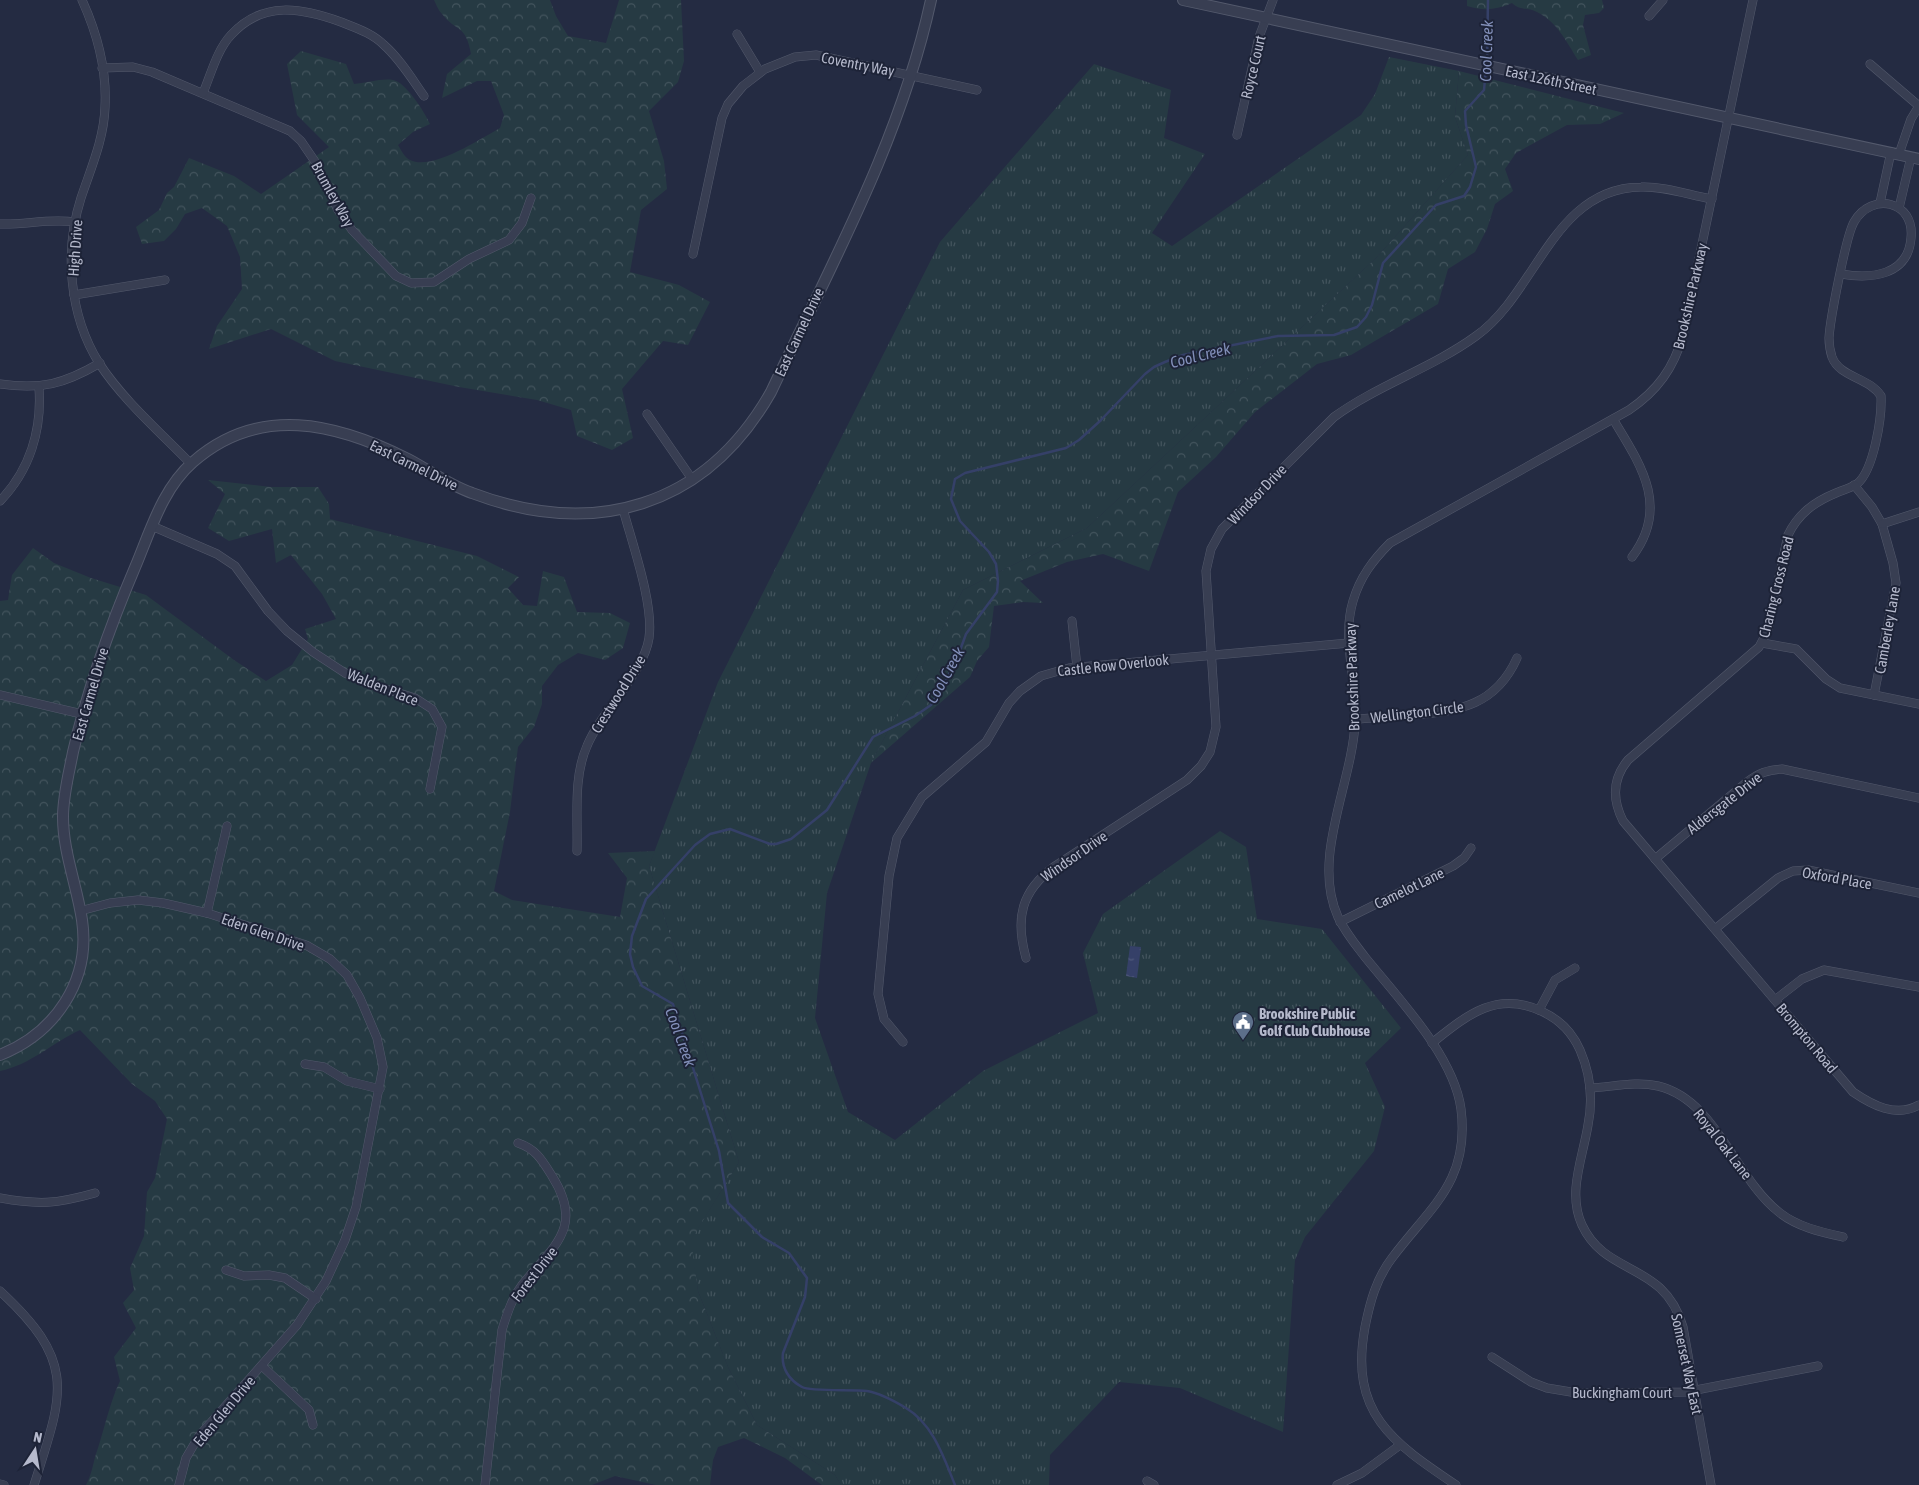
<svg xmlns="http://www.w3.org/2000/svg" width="1919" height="1485" font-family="'Asap Condensed',sans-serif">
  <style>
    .grass { fill: url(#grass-tufts) }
    .forest { fill: url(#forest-crowns) }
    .water { fill: url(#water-ripples) }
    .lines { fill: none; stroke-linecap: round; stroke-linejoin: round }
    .stream { stroke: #354068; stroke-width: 2.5 }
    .minor-casing { stroke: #53596c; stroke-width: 9 }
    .tertiary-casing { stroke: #53596c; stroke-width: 12 }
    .minor { stroke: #383e52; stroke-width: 8 }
    .tertiary { stroke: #383e52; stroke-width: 10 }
    .labels { text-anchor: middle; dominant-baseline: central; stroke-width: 4; stroke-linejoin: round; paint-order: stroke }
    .street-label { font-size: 15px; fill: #b5b9cc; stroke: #1d2337 }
    .poi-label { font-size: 15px; font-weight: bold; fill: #b5b9cc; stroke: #1d2337; text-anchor: start }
    .water-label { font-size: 16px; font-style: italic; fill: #828fb9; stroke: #1d2337 }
  </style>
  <defs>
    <pattern id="grass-tufts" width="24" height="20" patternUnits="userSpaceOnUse" patternTransform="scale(1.25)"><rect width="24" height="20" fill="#263a43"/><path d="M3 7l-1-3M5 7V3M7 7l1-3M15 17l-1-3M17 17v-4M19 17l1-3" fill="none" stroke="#43545d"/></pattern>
    <pattern id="forest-crowns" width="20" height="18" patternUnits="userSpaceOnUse" patternTransform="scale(1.25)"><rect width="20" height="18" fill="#263a43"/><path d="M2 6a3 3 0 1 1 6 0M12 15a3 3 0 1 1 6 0" fill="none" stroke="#43545d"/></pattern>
    <pattern id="water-ripples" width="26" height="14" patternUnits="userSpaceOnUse" patternTransform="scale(1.25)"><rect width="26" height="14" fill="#354068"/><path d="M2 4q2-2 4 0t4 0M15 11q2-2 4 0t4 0" fill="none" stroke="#505a7c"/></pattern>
  </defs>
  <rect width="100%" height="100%" fill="#242b42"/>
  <path class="grass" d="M1389 57 1459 71 1455 117 1468 155 1376 258 1087 528 963 590 871 763 827 893 815 1018 848 1112 895 1140 983 1071 1098 1013 1083 953 1103 914 1220 831 1246 847 1257 919 1322 929 1401 1028 1365 1063 1385 1107 1374 1151 1305 1237 1295 1260 1283 1432 1180 1388 1119 1382 1050 1455 1049 1485H841L835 1475 757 1425 728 1367 698 1291 690 1241 739 1162 649 866 718 682 940 242 1094 64 1171 90 1164 138 1205 154 1152 233 1172 246 1361 115 1375 94Z"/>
  <g class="forest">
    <path d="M434 0H550L556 16 568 36 606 43 619 0H681L684 61 678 82 649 111 664 161 667 189 641 210 630 272 679 285 710 302 688 345 663 341 622 389 633 438 612 450 577 436 571 410 537 400 459 387 335 361 271 329 209 349 217 326 242 289 240 257 227 226 202 208 185 214 176 229 164 241 142 244 136 227 159 210 167 193 174 187 189 158 234 176 261 194 329 147 297 115 287 64 301 51 346 64 354 84C366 83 382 78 393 80 406 82 425 113 430 124L413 132 398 145C401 150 405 158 410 160 432 171 480 139 500 128L504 115 491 81H477L442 98 447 74 471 54C466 24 456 32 442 14 438 10 436 4 434 0Z"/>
    <path d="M1467 0H1602L1604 8 1599 13 1585 15 1583 25 1591 55 1578 60C1566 41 1557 22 1537 12 1528 7 1520 11 1512 3 1497 10 1482 11 1467 6Z"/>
    <path d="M1459 71 1624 113 1600 124 1567 125 1516 153 1505 169 1513 191 1495 204 1487 229 1475 252 1448 269 1438 304 1351 355 1317 364 1255 412 1216 457 1178 492 1149 571 1103 554 1067 562 1020 581 1043 603 1023 602 994 606 989 647 977 661 970 677 871 763 963 590 1087 528 1376 258 1468 155 1455 117Z"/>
    <path d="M208 480 271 487H318L329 504 330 519 477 556 519 577 508 588 523 605 537 606 543 571 564 577 577 612 610 613 630 623 623 648 605 660 578 653 558 665 542 686V704L534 727 518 747 510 812 494 891 512 900 620 917 627 878 608 853 655 851 649 866 739 1162 691 1240 698 1291 728 1367 757 1425 835 1475 841 1485H822L785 1458 744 1438 718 1447 713 1460 710 1485H656L615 1476 592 1485H86C93 1472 93 1461 98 1448 105 1426 110 1402 120 1381L114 1357 136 1328 123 1303 134 1290 130 1268 144 1236 147 1192 155 1178 167 1119 155 1101 132 1084 80 1030C52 1043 30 1065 0 1071V601L8 600 12 575 33 548 54 563 91 578 146 595 234 660 266 681 292 665 308 639 305 629 336 619 322 594 291 555 276 563 272 529 229 541 208 528 225 494Z"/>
  </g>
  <path class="water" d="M1130 946 1141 947 1137 978 1126 976Z"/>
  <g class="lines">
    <g class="stream">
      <path d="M1487 63 1488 0"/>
      <path d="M955 1485C944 1458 933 1424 906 1408 896 1402 879 1393 867 1391 854 1389 811 1392 802 1387 789 1380 781 1368 783 1353L805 1297 807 1278 789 1253 762 1237 728 1203 719 1151 673 1004 642 986 633 967 630 954 632 936 646 899 695 845 710 834 730 829 770 844H776L791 839 827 810 873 737 915 716 931 705 955 664 966 634 997 592 998 581 996 564 989 552 960 521 951 499 955 479 965 473 1066 448 1079 440 1100 421 1145 374 1154 367 1165 362 1183 355 1278 336 1334 335 1357 327 1366 317 1372 305 1383 263 1436 205 1464 196 1470 187 1476 167 1466 125 1465 111 1484 90 1486 68"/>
    </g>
    <g class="minor-casing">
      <g id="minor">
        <path d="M82 0C97 33 107 70 105 107 104 139 91 168 81 198 64 251 69 315 99 363 122 399 161 433 191 464"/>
        <path d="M1649 16 1663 0"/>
        <path d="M737 34 760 72"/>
        <path d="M1870 64 1919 106"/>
        <path d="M102 68 133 67 152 72 290 131 301 141 316 163 338 210 352 230 396 276 411 283 434 282 469 259 509 240 522 223 531 198"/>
        <path d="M203 93C211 74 217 50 231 35 263 0 302 8 341 22 356 28 372 33 384 45 400 59 412 79 424 96"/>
        <path d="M1237 135 1259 37 1273 0"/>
        <path d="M1899 154 1911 119 1919 106"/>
        <path d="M1880 203 1891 152"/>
        <path d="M1899 208 1911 157"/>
        <path d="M0 224C26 225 49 218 75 222"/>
        <path d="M693 254 722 118 728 104 743 86 765 69 795 57 816 55 977 90"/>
        <path d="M1841 274C1871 279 1908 276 1911 238 1915 201 1872 191 1854 222 1846 236 1830 320 1829 338 1829 344 1830 351 1832 357 1840 378 1869 377 1881 396 1882 417 1874 470 1857 484 1851 488 1842 490 1836 493 1814 502 1798 514 1788 535L1768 630 1759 647 1628 760C1612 779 1612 799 1623 821L1853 1092C1872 1105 1896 1118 1919 1105"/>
        <path d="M74 295 165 280"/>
        <path d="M0 384C41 390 64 384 100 363"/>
        <path d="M647 414 692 479"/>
        <path d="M1613 419C1641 465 1670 507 1632 557"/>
        <path d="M1854 485 1872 507 1882 524 1893 563 1896 583 1874 695"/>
        <path d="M0 501C30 470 42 430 39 388"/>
        <path d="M1882 524 1919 512"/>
        <path d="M152 526 217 554 235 566 268 611 287 631 313 652 345 673 376 686 415 698 432 709 442 727 430 789"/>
        <path d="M1072 621 1077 667"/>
        <path d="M1762 643 1796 649 1826 679 1840 688 1919 704"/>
        <path d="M0 695 82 714"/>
        <path d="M1356 719C1375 718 1394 716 1413 715 1460 711 1496 705 1517 658"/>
        <path d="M577 851C578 817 573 777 587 746 601 711 644 673 649 638 654 604 632 543 623 509"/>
        <path d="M1655 859 1747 782C1759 773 1767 770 1782 769L1919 798"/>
        <path d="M80 911 110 903 138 900 163 903 207 913 306 945 330 959 347 975 360 998 377 1038 383 1067 356 1207 345 1240 326 1281 297 1325 199 1436 186 1458 179 1485"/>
        <path d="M207 913 227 826"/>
        <path d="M1340 922 1453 866 1464 858 1471 848"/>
        <path d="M1715 929 1778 878 1793 871 1808 870 1919 893"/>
        <path d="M1026 958C1015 918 1021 891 1055 866L1187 780 1201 766 1210 752 1216 727 1206 571 1211 549 1222 529 1334 417C1378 385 1432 368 1476 336 1537 293 1553 188 1641 187 1664 186 1689 195 1712 199"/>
        <path d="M1775 1000 1802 979 1824 970 1919 987"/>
        <path d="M1539 1010 1555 980 1575 968"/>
        <path d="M903 1042 884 1019 878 994 889 876 897 838 922 797 986 742 1009 703 1020 691 1041 676 1069 668 1349 643"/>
        <path d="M1432 1043C1466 1016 1496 990 1541 1011 1559 1019 1572 1032 1580 1050 1590 1073 1593 1100 1588 1125 1583 1157 1567 1193 1582 1225 1606 1277 1664 1261 1683 1327L1711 1485"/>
        <path d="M305 1064 324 1067 347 1081 380 1089"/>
        <path d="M1590 1088C1612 1087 1636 1081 1658 1086 1717 1100 1735 1179 1780 1213 1798 1227 1821 1232 1843 1237"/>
        <path d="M0 1198C39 1205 56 1204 95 1193"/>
        <path d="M226 1270 244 1276 269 1275 285 1278 316 1299"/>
        <path d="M0 1291C78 1363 63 1393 34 1485"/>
        <path d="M1492 1357 1531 1382 1547 1388 1577 1393 1686 1392 1818 1366"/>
        <path d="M262 1366 309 1410 313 1425"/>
        <path d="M1147 1481 1154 1485"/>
        <path d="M0 1484 4 1485"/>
        <path d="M485 1485 502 1330C507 1314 512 1298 522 1285 553 1246 585 1228 552 1176 542 1160 536 1149 518 1143"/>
        <path d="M1337 1485 1362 1473 1400 1445"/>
        <path d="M1456 1485C1392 1442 1349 1413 1365 1327 1370 1302 1376 1279 1392 1258 1430 1207 1470 1182 1461 1109 1454 1056 1398 998 1365 957 1355 944 1345 932 1338 917 1311 858 1352 784 1355 723 1358 682 1341 641 1353 601 1360 577 1373 560 1390 543L1629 410C1657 391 1674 368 1683 335L1753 0"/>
      </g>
    </g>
    <g class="tertiary-casing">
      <g id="tertiary">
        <path d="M1183 0 1919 159"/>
        <path d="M0 1055C55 1033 91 981 82 920 77 886 63 852 63 817 63 795 69 773 73 752 88 687 110 626 136 565 151 529 163 488 193 462 259 404 336 423 408 459 429 470 449 485 472 493 594 539 705 508 771 392 831 265 901 139 931 0"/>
      </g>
    </g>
    <use href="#minor" class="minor"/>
    <use href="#tertiary" class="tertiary"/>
  </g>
  <defs>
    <g id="civic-pin" transform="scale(1.125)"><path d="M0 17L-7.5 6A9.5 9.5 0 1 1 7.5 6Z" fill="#5c6f8a" stroke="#1d2337"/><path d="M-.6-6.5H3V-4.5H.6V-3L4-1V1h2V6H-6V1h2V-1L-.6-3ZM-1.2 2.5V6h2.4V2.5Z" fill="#fff"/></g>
  </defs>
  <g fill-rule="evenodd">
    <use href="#civic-pin" x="1243" y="1022"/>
  </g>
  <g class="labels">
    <g class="street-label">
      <text transform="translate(858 64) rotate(11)">Coventry Way</text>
      <text transform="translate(1253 67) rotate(-77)">Royce Court</text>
      <text transform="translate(1551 80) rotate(12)">East 126th Street</text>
      <text transform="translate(333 194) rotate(61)">Brumley Way</text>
      <text transform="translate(75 248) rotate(-86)">High Drive</text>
      <text transform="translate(1690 296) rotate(-77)">Brookshire Parkway</text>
      <text transform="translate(799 332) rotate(-65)">East Carmel Drive</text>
      <text transform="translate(414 465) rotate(26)">East Carmel Drive</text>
      <text transform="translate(1257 494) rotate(-46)">Windsor Drive</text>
      <text transform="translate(1776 587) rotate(-76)">Charing Cross Road</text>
      <text transform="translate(1887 630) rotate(-80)">Camberley Lane</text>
      <text transform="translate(1113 665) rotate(-6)">Castle Row Overlook</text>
      <text transform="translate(1352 677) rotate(-92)">Brookshire Parkway</text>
      <text transform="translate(383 687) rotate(22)">Walden Place</text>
      <text transform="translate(90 694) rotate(-74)">East Carmel Drive</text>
      <text transform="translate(618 694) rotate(-58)">Crestwood Drive</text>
      <text transform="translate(1417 712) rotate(-7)">Wellington Circle</text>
      <text transform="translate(1724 803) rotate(-38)">Aldersgate Drive</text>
      <text transform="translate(1074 856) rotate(-35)">Windsor Drive</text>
      <text transform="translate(1837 878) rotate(10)">Oxford Place</text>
      <text transform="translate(1409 888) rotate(-26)">Camelot Lane</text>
      <text transform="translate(263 932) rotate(19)">Eden Glen Drive</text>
      <text transform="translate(1807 1038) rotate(50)">Brompton Road</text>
      <text transform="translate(1723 1144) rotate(52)">Royal Oak Lane</text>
      <text transform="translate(534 1274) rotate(-52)">Forest Drive</text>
      <text transform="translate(1687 1364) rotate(78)">Somerset Way East</text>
      <text x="1622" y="1392">Buckingham Court</text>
      <text transform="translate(224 1411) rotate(-50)">Eden Glen Drive</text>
    </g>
    <g class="poi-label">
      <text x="1259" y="1013">Brookshire Public<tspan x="1259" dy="17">Golf Club Clubhouse</tspan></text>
    </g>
    <g class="water-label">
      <text transform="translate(1486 51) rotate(-88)">Cool Creek</text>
      <text transform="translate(1200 355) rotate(-14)">Cool Creek</text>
      <text transform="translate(945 675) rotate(-61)">Cool Creek</text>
      <text transform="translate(681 1037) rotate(70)">Cool Creek</text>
    </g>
  </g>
  <g transform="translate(35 1450) rotate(12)" stroke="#1d2337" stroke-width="4" paint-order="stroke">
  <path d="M0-4L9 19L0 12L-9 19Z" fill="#b5b9cc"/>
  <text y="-8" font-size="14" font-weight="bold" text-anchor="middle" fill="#b5b9cc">N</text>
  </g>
</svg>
